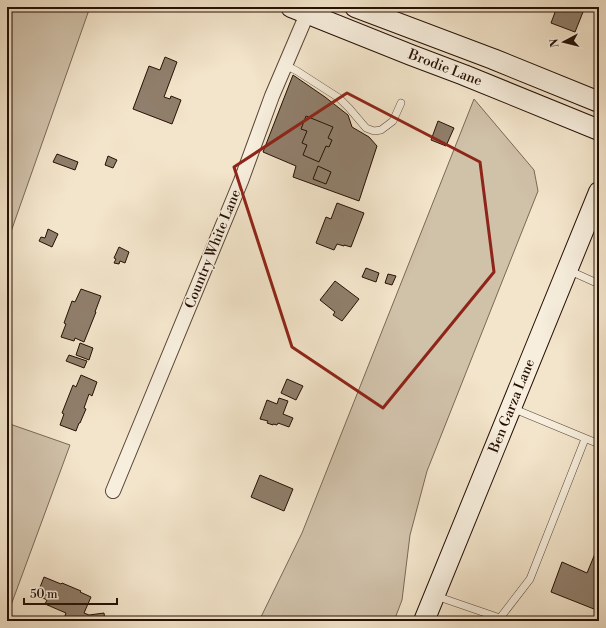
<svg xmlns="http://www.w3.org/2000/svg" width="606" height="628" font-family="'Libre Bodoni',serif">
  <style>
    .green { fill: #d0c1a9; stroke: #7a6857 }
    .building { fill: #907f6c; stroke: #251005 }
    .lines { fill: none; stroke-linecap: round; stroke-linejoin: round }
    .lane-casing { stroke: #584536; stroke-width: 8 }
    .street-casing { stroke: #584536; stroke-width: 16 }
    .secondary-casing { stroke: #251005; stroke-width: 22 }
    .lane { stroke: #f7eedd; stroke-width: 7 }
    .street { stroke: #f7eedd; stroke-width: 14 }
    .secondary { stroke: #f7eedd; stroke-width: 20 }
    .marked { fill: none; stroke: #8f2418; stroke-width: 3; stroke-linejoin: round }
    .labels { text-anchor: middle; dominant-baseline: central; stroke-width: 3; stroke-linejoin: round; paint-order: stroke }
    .street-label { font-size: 14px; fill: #251005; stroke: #f7eedd }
  </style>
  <rect width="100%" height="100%" fill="#f3e5cb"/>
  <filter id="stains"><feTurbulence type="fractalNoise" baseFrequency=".005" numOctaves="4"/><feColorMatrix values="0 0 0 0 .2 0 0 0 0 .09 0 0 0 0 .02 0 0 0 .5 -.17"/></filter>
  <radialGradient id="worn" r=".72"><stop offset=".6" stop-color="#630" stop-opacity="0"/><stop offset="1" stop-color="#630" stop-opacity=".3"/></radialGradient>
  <g class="green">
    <path d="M7 7H90L7 243Z"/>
    <path d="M474 99 534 170 538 191 427 471 410 535 402 600 394 621H259L302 533Z"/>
    <path d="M7 423 70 445 7 616Z"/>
  </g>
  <g class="building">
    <path d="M557 7H585L575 32 551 23Z"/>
    <path d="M165 57 177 62 164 97 170 99 171 96 181 100 172 124 133 109 149 66 160 70Z"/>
    <path d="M293 75 325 97 348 115 352 127 369 137 377 146 359 201 293 177 296 166 263 152Z"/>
    <path d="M306 116 333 127 328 138 332 140 329 147 326 146 319 162 303 155 307 145 302 143 307 131 301 129Z"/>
    <path d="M438 121 454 128 446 146 431 140Z"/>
    <path d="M57 154 78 162 75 170 53 162Z"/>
    <path d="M108 156 117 160 113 168 105 165Z"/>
    <path d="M318 166 331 172 326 184 313 179Z"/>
    <path d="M337 203 364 213 351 247 344 245V246L337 244 334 250 316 243 326 217 331 219Z"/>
    <path d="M48 229 58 234 52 247 39 241 41 237 45 238Z"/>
    <path d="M119 247 129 252 125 263 120 261 119 264 114 263 116 259 114 258Z"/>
    <path d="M366 268 379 273 376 282 362 277Z"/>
    <path d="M388 274 396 276 392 285 385 283Z"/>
    <path d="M335 281 359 299 342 321 333 315 335 312 320 300Z"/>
    <path d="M81 289 101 296 95 312H96L84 342 75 338 74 341 61 337 66 324 64 323 72 301 75 302Z"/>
    <path d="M80 343 93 348 89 360 76 355Z"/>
    <path d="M69 355 87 361 84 368 66 361Z"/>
    <path d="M81 375 97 382 92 396 89 394 84 408 86 409 80 423H79L76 431 60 425 64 414 62 413 73 385 76 387Z"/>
    <path d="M287 379 303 386 296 400 281 393Z"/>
    <path d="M279 398 288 401 283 414 293 418 289 427 278 423 277 425 273 424V425L267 423 268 421 260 419 267 400 277 404Z"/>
    <path d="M260 475 293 489 284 511 251 497Z"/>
    <path d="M599 544V611L551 592 562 562 587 573Z"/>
    <path d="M44 577 61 584 62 583 81 591 80 592 91 597 84 613 89 615 104 613 105 621H84L80 620V621H63L66 613 45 604 47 600 37 595Z"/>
  </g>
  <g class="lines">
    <g class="lane-casing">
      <g id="lane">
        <path d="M285 65 297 71 339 98 349 108 366 128 374 131 381 130 393 121 401 103"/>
        <path d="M568 270 599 284"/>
        <path d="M512 408 599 444"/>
        <path d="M436 596 500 618 530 579 585 439"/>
        <path d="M500 618 508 621"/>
      </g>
    </g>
    <g class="street-casing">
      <path id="street" d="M113 491 241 181 272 96 310 7"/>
    </g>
    <g class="secondary-casing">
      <g id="secondary">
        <path d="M291 7 411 55 464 75 599 130"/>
        <path d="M355 7 493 59 599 102"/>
        <path d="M424 621 599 192"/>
      </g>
    </g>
    <use href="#lane" class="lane"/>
    <use href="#street" class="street"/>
    <use href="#secondary" class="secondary"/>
  </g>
  <path class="marked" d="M347 93 480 162 494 272 383 408 292 347 234 167Z"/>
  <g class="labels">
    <g class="street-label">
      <text transform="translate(445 68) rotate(21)">Brodie Lane</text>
      <text transform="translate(213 249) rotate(-68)">Country White Lane</text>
      <text transform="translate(512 406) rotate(-68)">Ben Garza Lane</text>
    </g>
  </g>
  <rect width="606" height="628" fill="none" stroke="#f3e5cb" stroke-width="24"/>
  <rect x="8" y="8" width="590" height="612" fill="none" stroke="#251005" stroke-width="2"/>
  <rect x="12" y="12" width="582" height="604" fill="none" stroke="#251005"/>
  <g transform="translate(564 42) rotate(263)" stroke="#f7eedd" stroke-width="3" paint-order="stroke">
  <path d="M0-3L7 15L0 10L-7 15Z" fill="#251005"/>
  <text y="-6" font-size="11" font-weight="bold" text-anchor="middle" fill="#251005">N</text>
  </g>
  <path d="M24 598v6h93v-6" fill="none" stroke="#251005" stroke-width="2"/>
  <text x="30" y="598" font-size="12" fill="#251005" stroke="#f7eedd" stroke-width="3" paint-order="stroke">50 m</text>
  <rect width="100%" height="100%" filter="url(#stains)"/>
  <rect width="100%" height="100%" fill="url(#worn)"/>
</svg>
